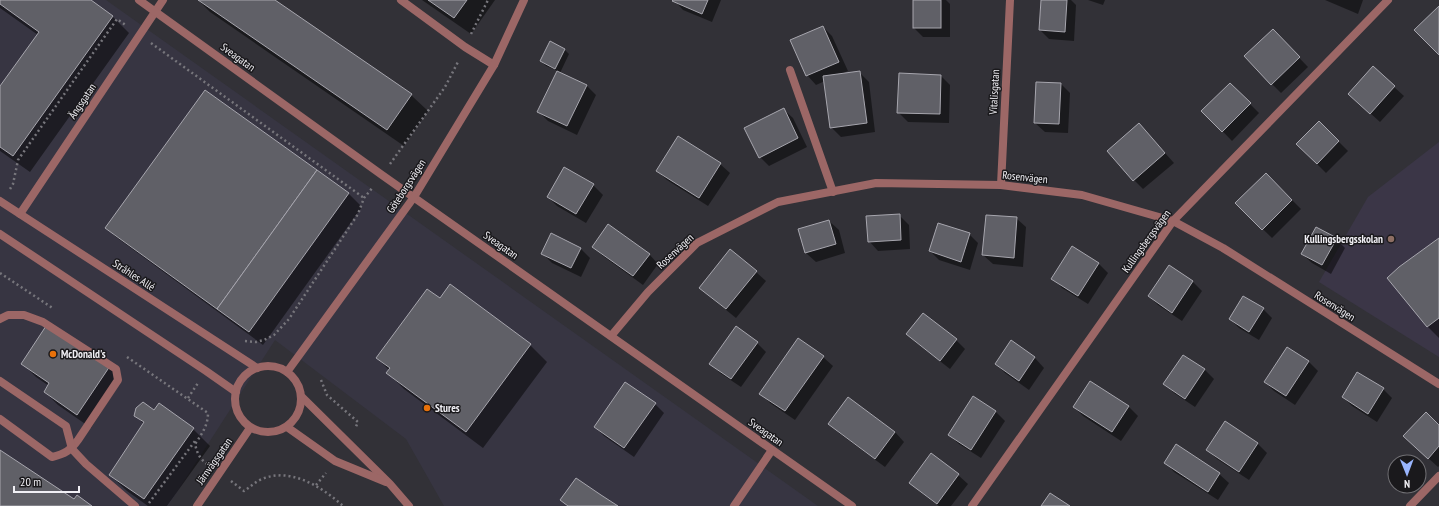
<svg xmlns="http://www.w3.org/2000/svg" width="1439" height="506" font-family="'PT Sans Narrow',sans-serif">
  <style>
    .built { fill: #373542 }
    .education { fill: #3b3647 }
    .shadow { fill: #0007 }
    .building { fill: #606067; stroke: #a7a6ae }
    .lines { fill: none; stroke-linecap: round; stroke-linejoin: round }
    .path { stroke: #77767c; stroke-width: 2.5; stroke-dasharray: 2 3; stroke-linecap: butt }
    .service { stroke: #9c6766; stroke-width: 8 }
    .minor { stroke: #9c6766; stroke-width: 8 }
    .tertiary { stroke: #9c6766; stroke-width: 8 }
    .education-dot { fill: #8d6e63; stroke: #1a191c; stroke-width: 1.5 }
    .food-dot { fill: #e8710a; stroke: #1a191c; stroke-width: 1.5 }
    .labels { text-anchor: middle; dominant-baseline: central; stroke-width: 3; stroke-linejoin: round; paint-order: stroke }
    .street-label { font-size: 11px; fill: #f1f0f5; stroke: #1a191c }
    .poi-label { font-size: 11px; font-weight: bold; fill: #f1f0f5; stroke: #1a191c; text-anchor: start }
  </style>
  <rect width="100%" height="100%" fill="#323137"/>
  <path class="built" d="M0 0H106L818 506H444L406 439 275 340 168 506H0Z"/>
  <path class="education" d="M1439 142V357L1319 282 1368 197Z"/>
  <g class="shadow">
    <path d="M0 0H89L113 17 129 33 30 172 0 151V88L38 35 0 8Z"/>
    <path d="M198 0H274L411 95 428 111 404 146 210 12Z"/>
    <path d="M422 0H495L471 34Z"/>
    <path d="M674 0H721L712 22 683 10Z"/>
    <path d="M914 0H946L950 4V37H923L914 28Z"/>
    <path d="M1042 0H1071L1076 5 1074 41 1049 39 1040 30Z"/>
    <path d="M1088 0H1105L1103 5Z"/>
    <path d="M1325 0H1363L1358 14Z"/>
    <path d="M823 27 832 36 848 71 839 75 859 72 869 82 875 132 841 137 831 127 825 81 816 85 807 75Z"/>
    <path d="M1282 40 1308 67 1281 93 1272 84Z"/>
    <path d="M564 49 569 54 560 73 586 85 596 95 577 135 548 121 539 112 558 71 546 66 541 61Z"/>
    <path d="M1373 68 1404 96 1380 122 1359 103Z"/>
    <path d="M941 76 950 85 949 123 908 122 898 112Z"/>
    <path d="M1061 84 1070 93 1068 133 1045 132 1035 123Z"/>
    <path d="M1230 84 1259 113 1232 141 1203 111Z"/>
    <path d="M205 91 349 194 362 207 263 345 116 237 106 228Z"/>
    <path d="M783 109 793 118 807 147 769 166 760 157Z"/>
    <path d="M1319 122 1348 151 1326 173 1297 144Z"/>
    <path d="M1139 124 1174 163 1143 189 1134 180Z"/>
    <path d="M679 137 720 164 730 173 708 206 667 180 657 171Z"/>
    <path d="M564 168 593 185 603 195 586 223 557 206 548 197Z"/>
    <path d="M1266 174 1301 209 1272 238 1236 203Z"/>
    <path d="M899 215 909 225 910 249 878 251 869 241Z"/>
    <path d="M1016 218 1026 227 1023 267 993 264 983 255Z"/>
    <path d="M829 221 839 230 845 253 816 262 806 253Z"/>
    <path d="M969 234 978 243 970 270 939 260 930 251Z"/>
    <path d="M552 235 581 249 590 258 581 277 552 263 543 254Z"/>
    <path d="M1336 239 1345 248 1331 274 1312 263 1302 254Z"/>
    <path d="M1439 239V338L1428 327 1389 278Z"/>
    <path d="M593 247 649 254 658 264 643 285 603 256Z"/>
    <path d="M1072 247 1099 264 1108 273 1088 304 1062 288 1053 278Z"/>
    <path d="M730 251 756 272 766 281 736 318 710 297 700 288Z"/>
    <path d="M1169 266 1193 282 1202 291 1182 321 1158 305 1149 296Z"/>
    <path d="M450 286 530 345 547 362 483 448 404 389 388 373 389 370 377 358 440 299Z"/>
    <path d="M1263 309 1272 318 1259 340 1239 328 1230 319Z"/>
    <path d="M907 334 956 340 965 349 950 369 917 343Z"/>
    <path d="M799 340 823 357 833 366 795 420 770 403 761 393Z"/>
    <path d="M1011 342 1035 358 1044 368 1029 390 1005 373 996 364Z"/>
    <path d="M757 343 766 352 741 387 720 373 711 363Z"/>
    <path d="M1183 356 1205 370 1214 379 1195 407 1174 393 1165 383Z"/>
    <path d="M1308 361 1318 371 1295 405 1274 391 1265 382Z"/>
    <path d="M22 363 109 367 122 380 91 428 58 405 45 392 49 386 36 377Z"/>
    <path d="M1383 389 1392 398 1377 422 1352 406 1343 397Z"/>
    <path d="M848 398 895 432 904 442 885 467 839 433 830 424Z"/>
    <path d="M973 398 996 412 1005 421 981 458 959 444 949 435Z"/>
    <path d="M655 404 664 413 634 457 604 436 595 427Z"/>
    <path d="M1128 406 1138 416 1121 441 1083 416 1074 407Z"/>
    <path d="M155 412 193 429 210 446 167 506H148L127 491 110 475 144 424 135 415Z"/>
    <path d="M1225 422 1258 444 1267 453 1249 480 1217 459 1207 450Z"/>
    <path d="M1439 426V466L1438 467 1414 445Z"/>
    <path d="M1165 462 1219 474 1229 483 1218 500 1174 472Z"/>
    <path d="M958 475 968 484 951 506H939L920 492 910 483Z"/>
  </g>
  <g class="building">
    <path d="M0 0H91L113 16 13 156 0 147V86L39 32 0 4Z"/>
    <path d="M198 0H275L412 94 387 130Z"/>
    <path d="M428 0H467L454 18Z"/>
    <path d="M673 0H708L702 14 672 1Z"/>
    <rect x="913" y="0" width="28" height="28"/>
    <path d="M1041 0H1067L1065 32 1039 30Z"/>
    <path d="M1439 6V55L1414 30Z"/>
    <path d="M823 26 839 62 806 76 790 40Z"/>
    <path d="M1273 29 1300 57 1271 85 1244 56Z"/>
    <path d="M550 41 565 49 555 69 540 61Z"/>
    <path d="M1373 66 1395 86 1370 114 1348 94Z"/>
    <path d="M557 71 587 85 567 126 537 112Z"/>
    <path d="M860 71 867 123 830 128 823 76Z"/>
    <path d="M899 73 941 75 940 114 897 113Z"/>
    <path d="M1036 82 1061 83 1059 124 1034 123Z"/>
    <path d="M1230 83 1251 103 1222 132 1201 111Z"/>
    <path d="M205 90 317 170 217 309 105 228Z"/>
    <path d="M784 108 798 138 759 158 744 128Z"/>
    <path d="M1319 121 1339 141 1317 164 1296 144Z"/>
    <path d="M1139 123 1165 153 1133 181 1107 151Z"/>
    <path d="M678 136 721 163 699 198 656 171Z"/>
    <path d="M564 167 594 184 576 214 547 197Z"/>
    <path d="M317 170 349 193 249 332 217 309Z"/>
    <path d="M1266 173 1292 200 1262 230 1235 203Z"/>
    <path d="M900 214 901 240 868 242 866 216Z"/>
    <path d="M986 215 1017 217 1014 258 982 255Z"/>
    <path d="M829 220 836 244 805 253 798 229Z"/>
    <path d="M938 223 970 233 961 262 929 251Z"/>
    <path d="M608 224 650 254 633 276 592 247Z"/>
    <path d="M1316 227 1337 238 1322 265 1301 254Z"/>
    <path d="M551 233 581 248 571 268 541 254Z"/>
    <path d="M1439 238V318L1427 327 1387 278 1399 267Z"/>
    <path d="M1072 246 1099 263 1078 296 1051 279Z"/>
    <path d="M730 249 757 271 726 309 699 288Z"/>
    <path d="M1169 265 1193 281 1172 313 1148 296Z"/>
    <path d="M450 284 531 344 466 432 386 373 390 368 376 358 427 289 440 298Z"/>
    <path d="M1243 296 1264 308 1249 332 1229 319Z"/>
    <path d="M923 313 957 339 940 361 906 334Z"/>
    <path d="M46 326 110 366 77 415 44 392 49 383 21 364Z"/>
    <path d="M736 326 758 342 731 379 709 364Z"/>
    <path d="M798 338 824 356 785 411 759 394Z"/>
    <path d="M1011 340 1035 357 1019 381 995 364Z"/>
    <path d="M1287 347 1309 361 1286 396 1264 382Z"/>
    <path d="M1183 355 1205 369 1185 399 1163 384Z"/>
    <path d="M1357 372 1384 388 1368 414 1342 397Z"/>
    <path d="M1090 381 1129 406 1112 432 1073 407Z"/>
    <path d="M625 382 656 403 624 448 594 427Z"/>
    <path d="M973 396 996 411 971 450 948 435Z"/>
    <path d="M848 397 895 432 875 459 828 424Z"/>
    <path d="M143 402 154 410 159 403 194 428 144 499 109 475 144 422 134 416 136 408Z"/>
    <path d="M1426 412 1439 425V446L1428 459 1403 436Z"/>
    <path d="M1225 421 1258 443 1239 472 1206 450Z"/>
    <path d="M1176 444 1220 473 1208 492 1164 463Z"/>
    <path d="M0 450 74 499 77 495 92 506H0Z"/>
    <path d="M931 453 959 474 937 504 909 483Z"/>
    <path d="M576 478 601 495 618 506H568L560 500Z"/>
    <path d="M1050 493 1070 506H1041Z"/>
  </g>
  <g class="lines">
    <g class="path">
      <path d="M471 34 488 0"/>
      <path d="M151 43 364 198"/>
      <path d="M390 164 445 87 459 60"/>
      <path d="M10 189 13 184 18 160 117 19 127 26"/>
      <path d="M0 273 54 309"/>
      <path d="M245 341 256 342 264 340 274 335 289 319 358 214 364 198 373 187"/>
      <path d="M127 357 208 413C208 425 202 434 195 444 197 453 200 459 207 464"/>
      <path d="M321 380 327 395 358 422 355 429"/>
      <path d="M188 398 198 383"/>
      <path d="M231 481 244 491C250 487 255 482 262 479 291 467 322 487 343 506"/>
      <path d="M316 485 326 473"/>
      <path d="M149 503 195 441"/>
    </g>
    <g class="service">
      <path d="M0 319 8 315H24L43 322 116 369 118 380 78 440C71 450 65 454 52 457L0 419"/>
      <path d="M0 381 66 426 72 449 86 464 135 506"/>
      <path d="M734 506 772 450"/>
    </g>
    <g class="minor">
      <path d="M401 0 465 47 494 65"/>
      <path d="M790 70 833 192"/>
      <path d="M1001 185 1010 0"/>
      <path d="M414 197 494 65 524 0"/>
      <path d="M20 214 163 0"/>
      <path d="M611 336 648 292 697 243 778 202 876 183 1001 185 1082 195 1173 221 1223 248 1439 384"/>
      <path d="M197 506 250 428"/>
      <path d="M972 506 1173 221 1388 0"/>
      <path d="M1410 506 1439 476"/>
    </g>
    <g class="tertiary">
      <path d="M139 0 382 175 852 506"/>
      <path d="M0 201 257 368"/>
      <path d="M0 234 206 371 236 392"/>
      <circle cx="268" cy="399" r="33"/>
      <path d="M287 372 414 197"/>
      <path d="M302 397 390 484 409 506"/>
      <path d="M287 427 335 461 386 482"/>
    </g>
  </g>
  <circle class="education-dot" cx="1391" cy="239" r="4"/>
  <g class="food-dot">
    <circle cx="53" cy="354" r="4"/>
    <circle cx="427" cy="408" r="4"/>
  </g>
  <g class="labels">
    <g class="street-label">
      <text transform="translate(238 57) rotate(36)">Sveagatan</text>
      <text transform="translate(994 92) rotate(-87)">Vitalisgatan</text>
      <text transform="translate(82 101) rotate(-56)">Ängsgatan</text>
      <text transform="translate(1025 177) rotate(6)">Rosenvägen</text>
      <text transform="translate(406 186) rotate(-57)">Göteborgsvägen</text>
      <text transform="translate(1146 241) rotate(-54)">Kullingsbergsvägen</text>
      <text transform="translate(501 245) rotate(35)">Sveagatan</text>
      <text transform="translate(675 251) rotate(-43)">Rosenvägen</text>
      <text transform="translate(134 275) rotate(33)">Stråhles Allé</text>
      <text transform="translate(1335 306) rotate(32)">Rosenvägen</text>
      <text transform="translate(766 432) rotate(35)">Sveagatan</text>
      <text transform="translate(214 461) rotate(-55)">Järnvägsgatan</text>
    </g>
    <g class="poi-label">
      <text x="1383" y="239" text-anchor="end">Kullingsbergsskolan</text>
      <text x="61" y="354">McDonald's</text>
      <text x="435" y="408">Stures</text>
    </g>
  </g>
  <g transform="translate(1407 474) rotate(179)"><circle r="19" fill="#1a191c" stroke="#706f73"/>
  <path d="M0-3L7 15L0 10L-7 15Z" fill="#99b5fd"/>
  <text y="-6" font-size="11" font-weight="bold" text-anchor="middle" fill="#f1f0f5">N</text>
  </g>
  <path d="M14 486v6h65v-6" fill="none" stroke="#f1f0f5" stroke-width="2"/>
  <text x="20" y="486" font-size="12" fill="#f1f0f5" stroke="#1a191c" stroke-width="3" paint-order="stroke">20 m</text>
</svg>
